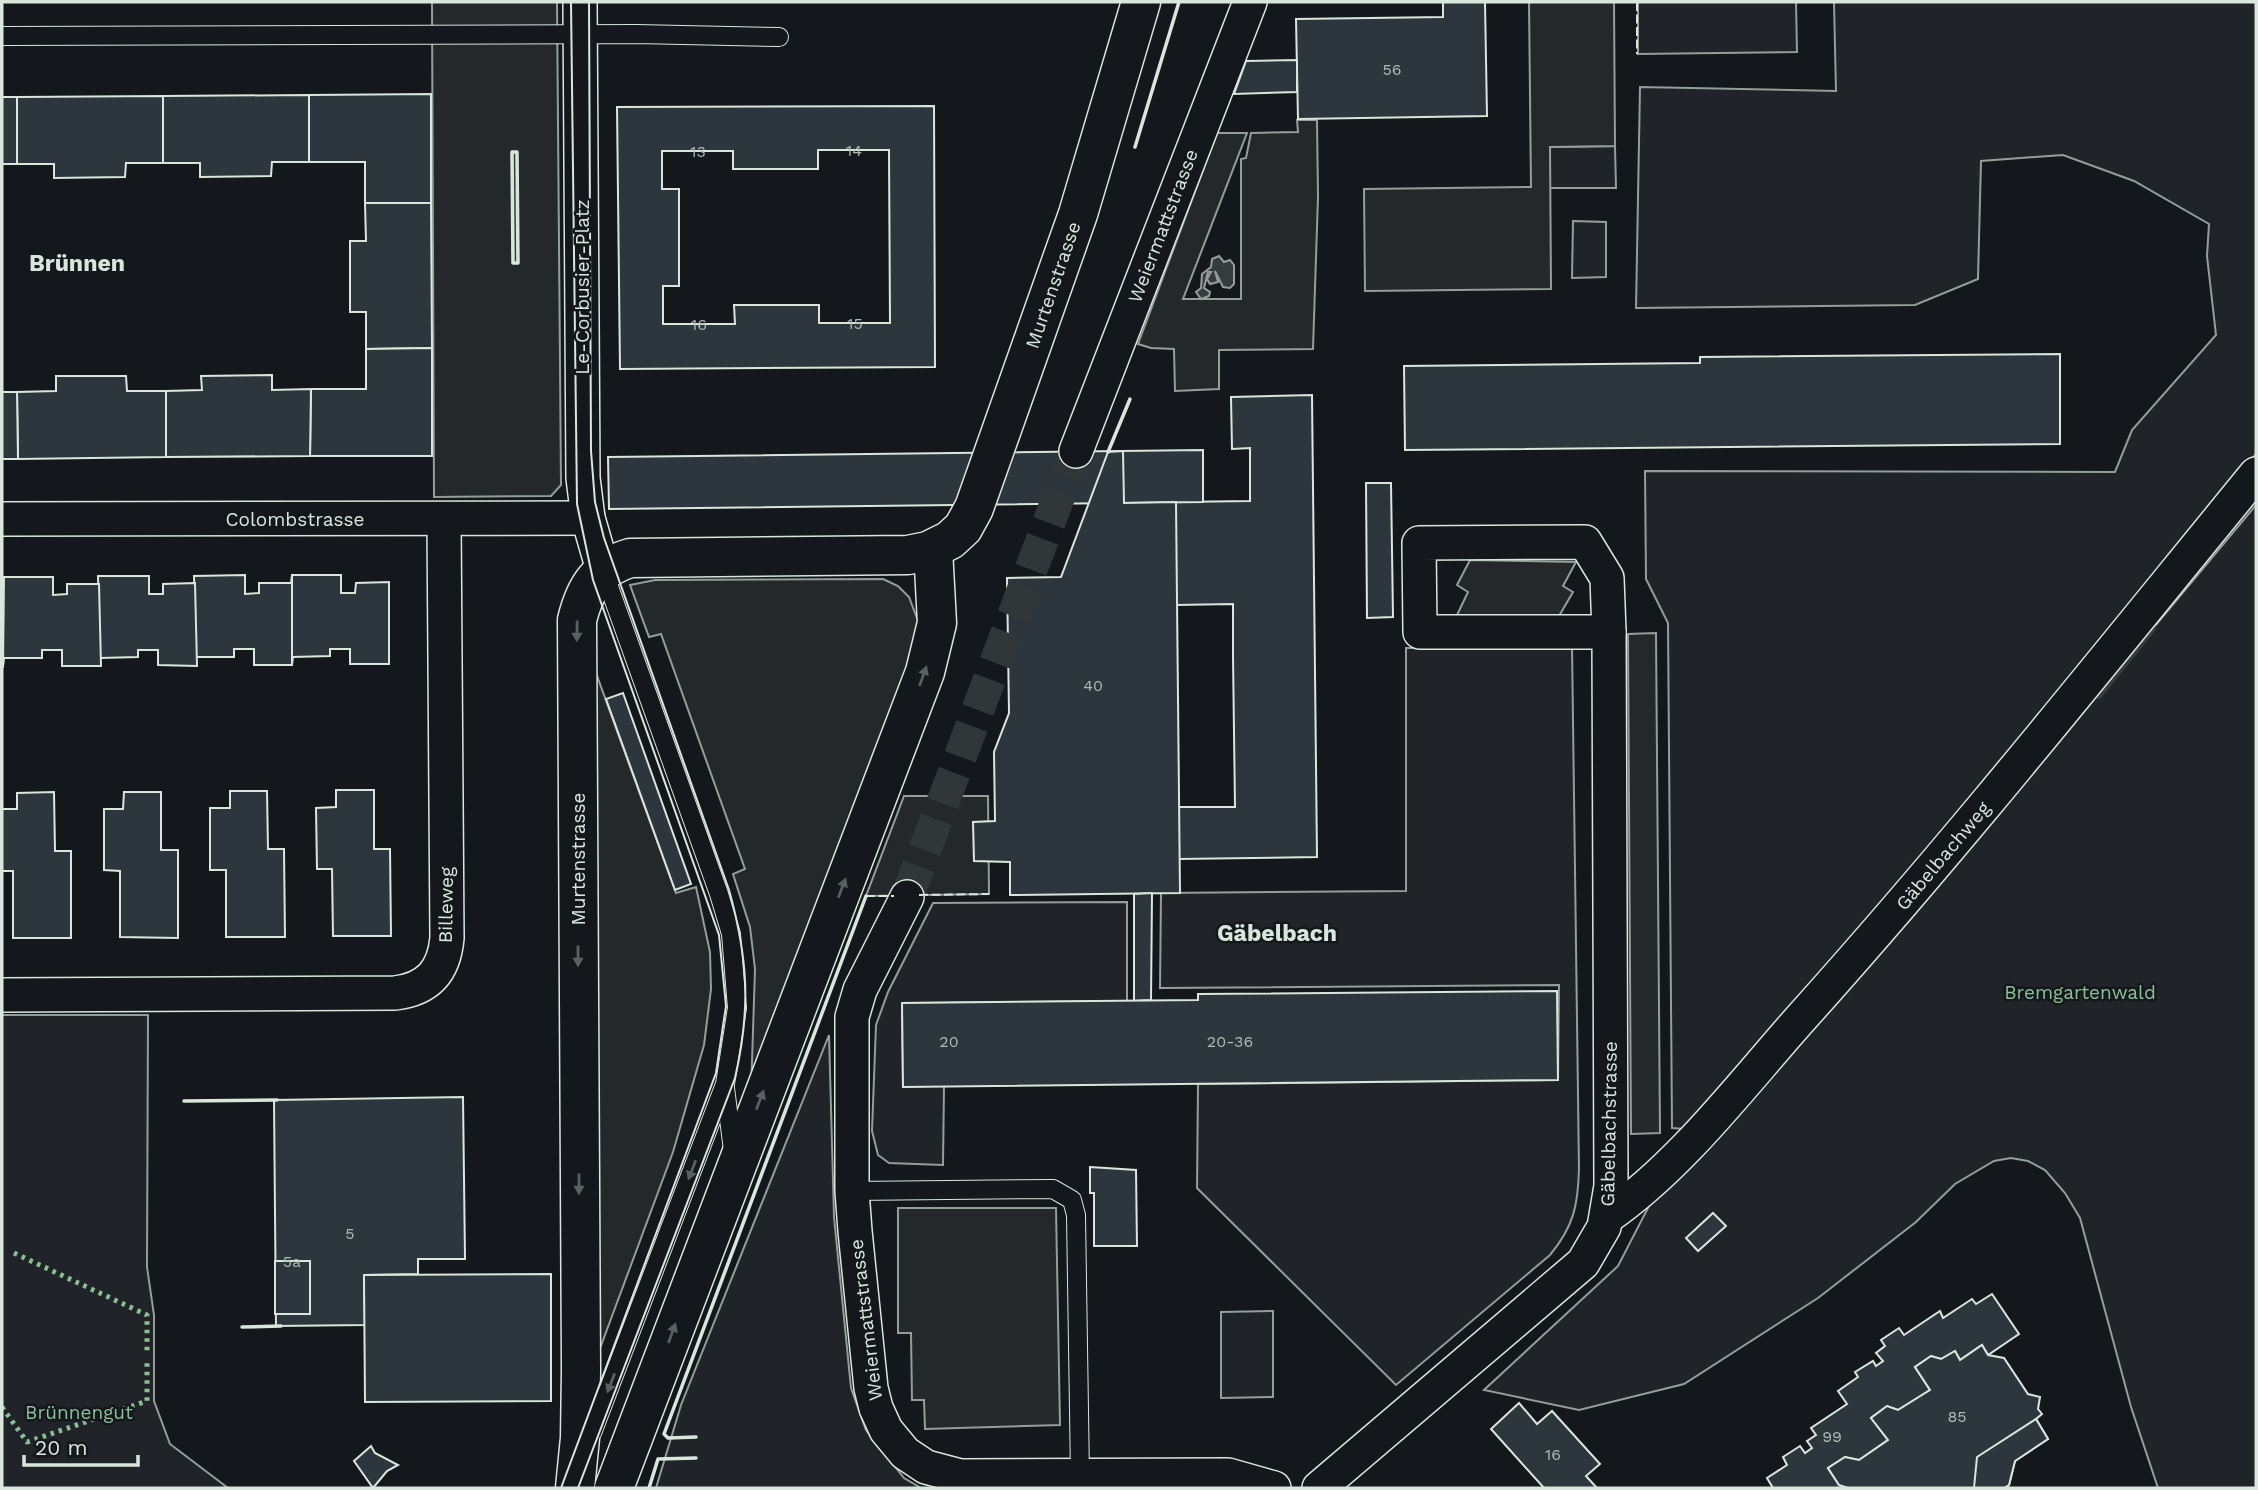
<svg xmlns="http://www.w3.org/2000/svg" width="2258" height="1490" font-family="'Work Sans',sans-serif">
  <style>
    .green { fill: #202428; stroke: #939e99; stroke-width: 2 }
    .parking { fill: #24282b; stroke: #939e99; stroke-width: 2 }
    .water { fill: #363b3e; stroke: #939e99; stroke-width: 2 }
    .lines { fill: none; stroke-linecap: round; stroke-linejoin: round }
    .stream { stroke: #363b3e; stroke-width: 10 }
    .building { fill: #2c363c; stroke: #d8e6dc; stroke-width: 2; fill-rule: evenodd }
    .street-tunnel { stroke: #313739; stroke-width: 33; stroke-dasharray: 33 17; stroke-linecap: butt }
    .lane-casing { stroke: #d8e6dc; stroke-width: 20 }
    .street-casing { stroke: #d8e6dc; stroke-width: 36 }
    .primary-casing { stroke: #d8e6dc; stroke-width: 41 }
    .lane { stroke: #14181c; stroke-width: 18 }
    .street { stroke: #14181c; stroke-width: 33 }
    .primary { stroke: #14181c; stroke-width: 38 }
    .tram { stroke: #d8e6dc; stroke-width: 2 }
    .hedge { stroke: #8ac095; stroke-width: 5; stroke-dasharray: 3.5 5; stroke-linecap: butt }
    .fence { stroke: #d8e6dc; stroke-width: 2; stroke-dasharray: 9 3.5; stroke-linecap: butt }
    .wall { stroke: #d8e6dc; stroke-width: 3.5 }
    .oneway { fill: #59605f }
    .labels { text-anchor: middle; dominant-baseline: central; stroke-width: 5; stroke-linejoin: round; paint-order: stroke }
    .number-label { font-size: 16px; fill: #adbab4 }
    .street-label { font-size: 19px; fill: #d8e6dc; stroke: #14181c }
    .park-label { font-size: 19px; fill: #8ac095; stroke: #14181c }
    .quarter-label { font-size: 23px; font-weight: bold; fill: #d8e6dc; stroke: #14181c }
  </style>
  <rect width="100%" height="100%" fill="#14181c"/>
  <g class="green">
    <path d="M1638 2H1796L1797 52 1638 54Z"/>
    <path d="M1834 2H2256V454L1937 846 1685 1129 1672 1128 1668 623 1646 579 1645 471 2115 472 2132 430 2216 335 2207 256 2209 224 2134 181 2063 155 1981 161 1978 279 1915 305 1636 308 1640 87 1836 91Z"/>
    <path d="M1615 146 1616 188H1550V147Z"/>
    <path d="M1573 221 1606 222V277L1572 278Z"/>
    <path d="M2256 505V1488H2158L2131 1407 2080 1218 2065 1193 2045 1170 2028 1161 2011 1158 1994 1161 1955 1184 1916 1222 1818 1298 1684 1384 1579 1410 1484 1390 1618 1266 1651 1202 1913 916Z"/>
    <path d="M1572 646 1579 1169C1578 1205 1574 1226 1550 1255L1396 1385 1197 1188 1198 1084 1558 1080 1559 985 1160 988 1161 893 1406 891V648Z"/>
    <path d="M1127 902V1001L902 1003 903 1086H944L943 1165 889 1163 878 1155 872 1131 876 1025 888 992 933 903Z"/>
    <path d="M2 1015H148L147 1267 154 1315V1401L170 1444 228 1488H2Z"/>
    <path d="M829 1035 834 1217 851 1388 866 1430 904 1478 921 1488H656L681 1405Z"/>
    <path d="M1273 1311V1397L1221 1398V1312Z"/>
  </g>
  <g class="parking">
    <path d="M432 2H557L561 485 551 496 434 497Z"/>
    <path d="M1529 2H1614L1615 146 1550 147 1551 289 1365 291 1364 189 1531 187Z"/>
    <path d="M1297 120H1317L1318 197 1313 349 1219 350V389L1175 391 1174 349 1151 348 1138 344 1217 133H1247L1183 299H1241V159L1246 158 1251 133 1298 132Z"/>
    <path d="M1470 560 1576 562 1563 586 1573 592 1559 616 1457 615 1468 592 1457 585Z"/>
    <path d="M883 579 898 586 909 597 921 629 751 1093 755 969 750 927 733 874 745 869 661 634 649 637 630 585 655 580Z"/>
    <path d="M1656 633 1660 1133 1631 1134 1628 634Z"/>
    <path d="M588 651 676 893 696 887 710 952 711 989 704 1045 673 1152 592 1370Z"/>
    <path d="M904 796H988L989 894 866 896Z"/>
    <path d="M898 1208H1056L1060 1425 925 1429 924 1400H912L911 1333H898Z"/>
  </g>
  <g class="water">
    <path d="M512 152H517L518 263H513Z"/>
    <path d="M1219 256 1224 262 1230 260 1234 265V284L1230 288 1223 287 1215 271 1218 282 1210 284 1207 279 1211 272H1208L1204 288 1210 292 1209 296 1201 299 1196 292 1201 288 1202 274 1211 267 1212 259Z"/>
  </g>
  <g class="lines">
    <path class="stream" d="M2098 694 2151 628"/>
  </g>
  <g class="building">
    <path d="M1443 2H1485L1487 116 1298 119 1296 19 1443 17Z"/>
    <path d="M1297 60V92L1234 94 1246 61Z"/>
    <path d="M431 94V203H365V162H309V95Z"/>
    <path d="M309 95V162H272L271 176 200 177V163H163V96Z"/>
    <path d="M163 96V163H126L125 177 54 178V164H17V97Z"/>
    <rect x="2" y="97" width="15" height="67"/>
    <path d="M934 106 935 367 620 369 617 107ZM818 150H889L890 323H819V305H734L735 324H663V286H679V189H662V151H733V169H818Z"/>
    <path d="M365 203H431L432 348 366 349V312H350V241H366Z"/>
    <path d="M432 348V456H310L311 389H366V349Z"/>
    <path d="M2060 354V444L1405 450 1404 366 1700 363V357Z"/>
    <path d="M272 375V390L311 389 310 456 166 457V391L202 390 201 376Z"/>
    <path d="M56 376H126L127 391H166V457L18 459 17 392 56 391Z"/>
    <path d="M2 392H17L18 459H2Z"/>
    <path d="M1312 395 1317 857 1179 859V807H1235L1233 656V604L1176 605V502L1250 501V448L1232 449 1231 397Z"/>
    <path d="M1203 450V502L609 509 608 457Z"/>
    <path d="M1123 451 1124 503 1176 502 1180 893 1010 895V862L974 861 973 822 995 821 994 752 1009 713 1007 578 1061 577 1108 452Z"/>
    <path d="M1366 483H1391L1393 617 1367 618Z"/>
    <path d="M245 575V594L259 593V583H291L292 575V665H254V649H234V657H196L194 576Z"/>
    <path d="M292 575H341V593H355L356 583 389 582V664H350V649H330V656L293 657 292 665Z"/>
    <path d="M98 576H149V594H163V584L195 583 197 666 158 665V650H138V657L100 658Z"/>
    <path d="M2 577H4L3 667H2Z"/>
    <path d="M4 577H53V595L67 594V584H99L101 666H62V650H42V658H4L3 667Z"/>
    <path d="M623 693 691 884 675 890 606 699Z"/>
    <path d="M336 790H374V849H390L391 936H333L332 869H317L316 808 336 807Z"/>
    <path d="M230 791H267L268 849H284L285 937H226V870H210V808H230Z"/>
    <path d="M54 792 55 851H71V938H13V871H2V809H17V793Z"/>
    <path d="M124 792H161V850H178V938L120 937V871L104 870V809H123Z"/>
    <path d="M1152 893 1151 1000 1134 1001V894Z"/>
    <path d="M1557 991 1558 1080 903 1087 902 1003 1198 1000V994Z"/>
    <path d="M463 1097 465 1259H418V1274L364 1275 365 1325 276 1326 274 1100Z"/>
    <path d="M1090 1167 1136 1170 1137 1246H1094V1193H1090Z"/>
    <path d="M1713 1213 1726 1226 1698 1251 1686 1238Z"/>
    <rect x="275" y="1261" width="35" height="53"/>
    <path d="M551 1274V1401L365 1402 364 1275Z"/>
    <path d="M1992 1294 2019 1334 1988 1355 1982 1345 1960 1360 1955 1351 1941 1359 1931 1356 1915 1367 1930 1390 1898 1410 1887 1406 1871 1418 1888 1440 1859 1460 1845 1457 1828 1468 1839 1485 1848 1488H1773L1767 1478 1787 1465 1783 1457 1800 1446 1805 1453 1812 1448 1807 1441 1816 1435 1811 1428 1847 1404 1838 1391 1858 1377 1855 1372 1873 1361 1876 1366 1883 1361 1876 1353 1885 1346 1881 1340 1899 1328 1904 1335 1940 1311 1943 1318 1972 1299 1976 1304Z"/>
    <path d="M1982 1345 1988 1355 2004 1358 2028 1394 2040 1397 2038 1409 2042 1414 2036 1419 2048 1439 2015 1461 2009 1485 2004 1488H1848L1839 1485 1828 1468 1845 1457 1859 1460 1888 1440 1871 1418 1887 1406 1898 1410 1930 1390 1915 1367 1931 1356 1941 1359 1955 1351 1960 1360Z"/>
    <path d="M1519 1403 1537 1424 1552 1411 1600 1464 1586 1476 1597 1488H1544L1491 1429Z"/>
    <path d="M2036 1419 2048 1439 2015 1461 2009 1485 2004 1488H1974L1977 1457Z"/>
    <path d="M371 1446 375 1453 398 1465 387 1471 373 1488 354 1461Z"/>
  </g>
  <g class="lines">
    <path class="street-tunnel" d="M907 897 1076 451"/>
    <g class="lane-casing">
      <g id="lane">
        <path d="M2 36 636 34 779 37"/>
        <path d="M725 1088 733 1150"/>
        <path d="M852 1191 1053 1189 1072 1200 1076 1215 1080 1476"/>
        <path d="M592 1433 725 1084 737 1008 731 934 719 894 603 570"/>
      </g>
    </g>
    <g class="street-casing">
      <g id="street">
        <path d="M580 2 583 478 588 518 603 570"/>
        <path d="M1076 451 1250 2"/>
        <path d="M2 519 588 518"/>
        <path d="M1585 542 1607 578 1609 632H1420L1419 543Z"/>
        <path d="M907 897 860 990 852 1017V1191L855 1231 871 1388 876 1408 886 1430 905 1453 926 1467 960 1476 1228 1475 1274 1488"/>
        <path d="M2 995 395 993C428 989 444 971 447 938L444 519"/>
        <path d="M1607 1217C1681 1166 1743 1083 1802 1017 1960 841 2107 656 2256 474"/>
        <path d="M1319 1488 1583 1263 1604 1227 1611 1186 1609 632"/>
      </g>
    </g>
    <g class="primary-casing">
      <g id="primary">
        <path d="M575 1488 580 1438 581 1369 577 620C585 588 597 568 630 558L908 555 928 551 950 540 963 528 974 508 1078 214 1141 2"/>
        <path d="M614 1488 925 672 937 623 933 549"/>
      </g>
    </g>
    <use href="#lane" class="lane"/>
    <use href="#street" class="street"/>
    <use href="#primary" class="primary"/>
    <g class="tram">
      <path d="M561 1488 716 1073 726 1006 719 935 593 580 577 504 571 2"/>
      <path d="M578 1488 735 1078C751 1009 748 958 729 890L604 538 595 502 591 451 589 2"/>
    </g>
    <g class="hedge">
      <path d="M14 1253 147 1315V1352"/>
      <path d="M2 1407 27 1442 147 1401V1363"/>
    </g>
    <g class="fence">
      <path d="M1637 2V54"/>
      <path d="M919 895 989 894"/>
      <path d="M866 896H894"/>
    </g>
    <g class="wall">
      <path d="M1135 147 1179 2"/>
      <path d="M512 152H517L518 263H513Z"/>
      <path d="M1108 452 1130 399"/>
      <path d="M184 1101 277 1100"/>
      <path d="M242 1327 281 1326"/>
      <path d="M696 1437 668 1438 664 1434 866 896"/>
      <path d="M649 1488 658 1459 696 1458"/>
    </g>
  </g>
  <defs><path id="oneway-solid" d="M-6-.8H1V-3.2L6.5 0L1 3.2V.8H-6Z" transform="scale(1.75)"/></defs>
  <g class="oneway">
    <use href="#oneway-solid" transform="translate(577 631) rotate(91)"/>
    <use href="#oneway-solid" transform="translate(923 676) rotate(-70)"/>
    <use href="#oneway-solid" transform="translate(842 888) rotate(-69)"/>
    <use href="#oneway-solid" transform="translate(578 956) rotate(90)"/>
    <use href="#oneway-solid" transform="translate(760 1100) rotate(-69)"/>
    <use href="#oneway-solid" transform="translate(692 1170) rotate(111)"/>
    <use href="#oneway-solid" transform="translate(579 1184) rotate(90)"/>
    <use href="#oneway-solid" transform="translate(672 1333) rotate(-70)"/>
    <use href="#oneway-solid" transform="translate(611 1383) rotate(111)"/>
  </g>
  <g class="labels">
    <g class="number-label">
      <text x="1392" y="69">56</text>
      <text x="854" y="150">14</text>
      <text x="698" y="151">13</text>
      <text x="855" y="323">15</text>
      <text x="699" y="324">16</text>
      <text x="1093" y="685">40</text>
      <text x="949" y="1041">20</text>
      <text x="1230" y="1041">20-36</text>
      <text x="350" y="1233">5</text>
      <text x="292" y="1261">5a</text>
      <text x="1957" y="1416">85</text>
      <text x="1832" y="1436">99</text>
      <text x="1553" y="1454">16</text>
    </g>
    <g class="street-label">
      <text transform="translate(1163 226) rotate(-69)">Weiermattstrasse</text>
      <text transform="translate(1053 285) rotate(-71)">Murtenstrasse</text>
      <text transform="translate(582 287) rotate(-90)">Le-Corbusier-Platz</text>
      <text x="295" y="519">Colombstrasse</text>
      <text transform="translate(1943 856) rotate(-50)">Gäbelbachweg</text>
      <text transform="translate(578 859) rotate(-90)">Murtenstrasse</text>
      <text transform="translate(446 905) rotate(-89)">Billeweg</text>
      <text transform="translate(1609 1124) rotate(-89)">Gäbelbachstrasse</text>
      <text transform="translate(866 1320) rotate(-97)">Weiermattstrasse</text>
    </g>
    <g class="park-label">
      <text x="2080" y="992">Bremgartenwald</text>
      <text x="79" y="1412">Brünnengut</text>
    </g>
    <g class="quarter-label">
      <text x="77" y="263">Brünnen</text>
      <text x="1277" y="933">Gäbelbach</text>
    </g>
  </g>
  <rect width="2258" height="1490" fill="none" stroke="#d8e6dc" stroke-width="7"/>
  <path d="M24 1455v10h114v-10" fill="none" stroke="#d8e6dc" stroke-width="3.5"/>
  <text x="35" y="1455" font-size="21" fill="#d8e6dc" stroke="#14181c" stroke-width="5" paint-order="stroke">20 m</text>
</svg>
